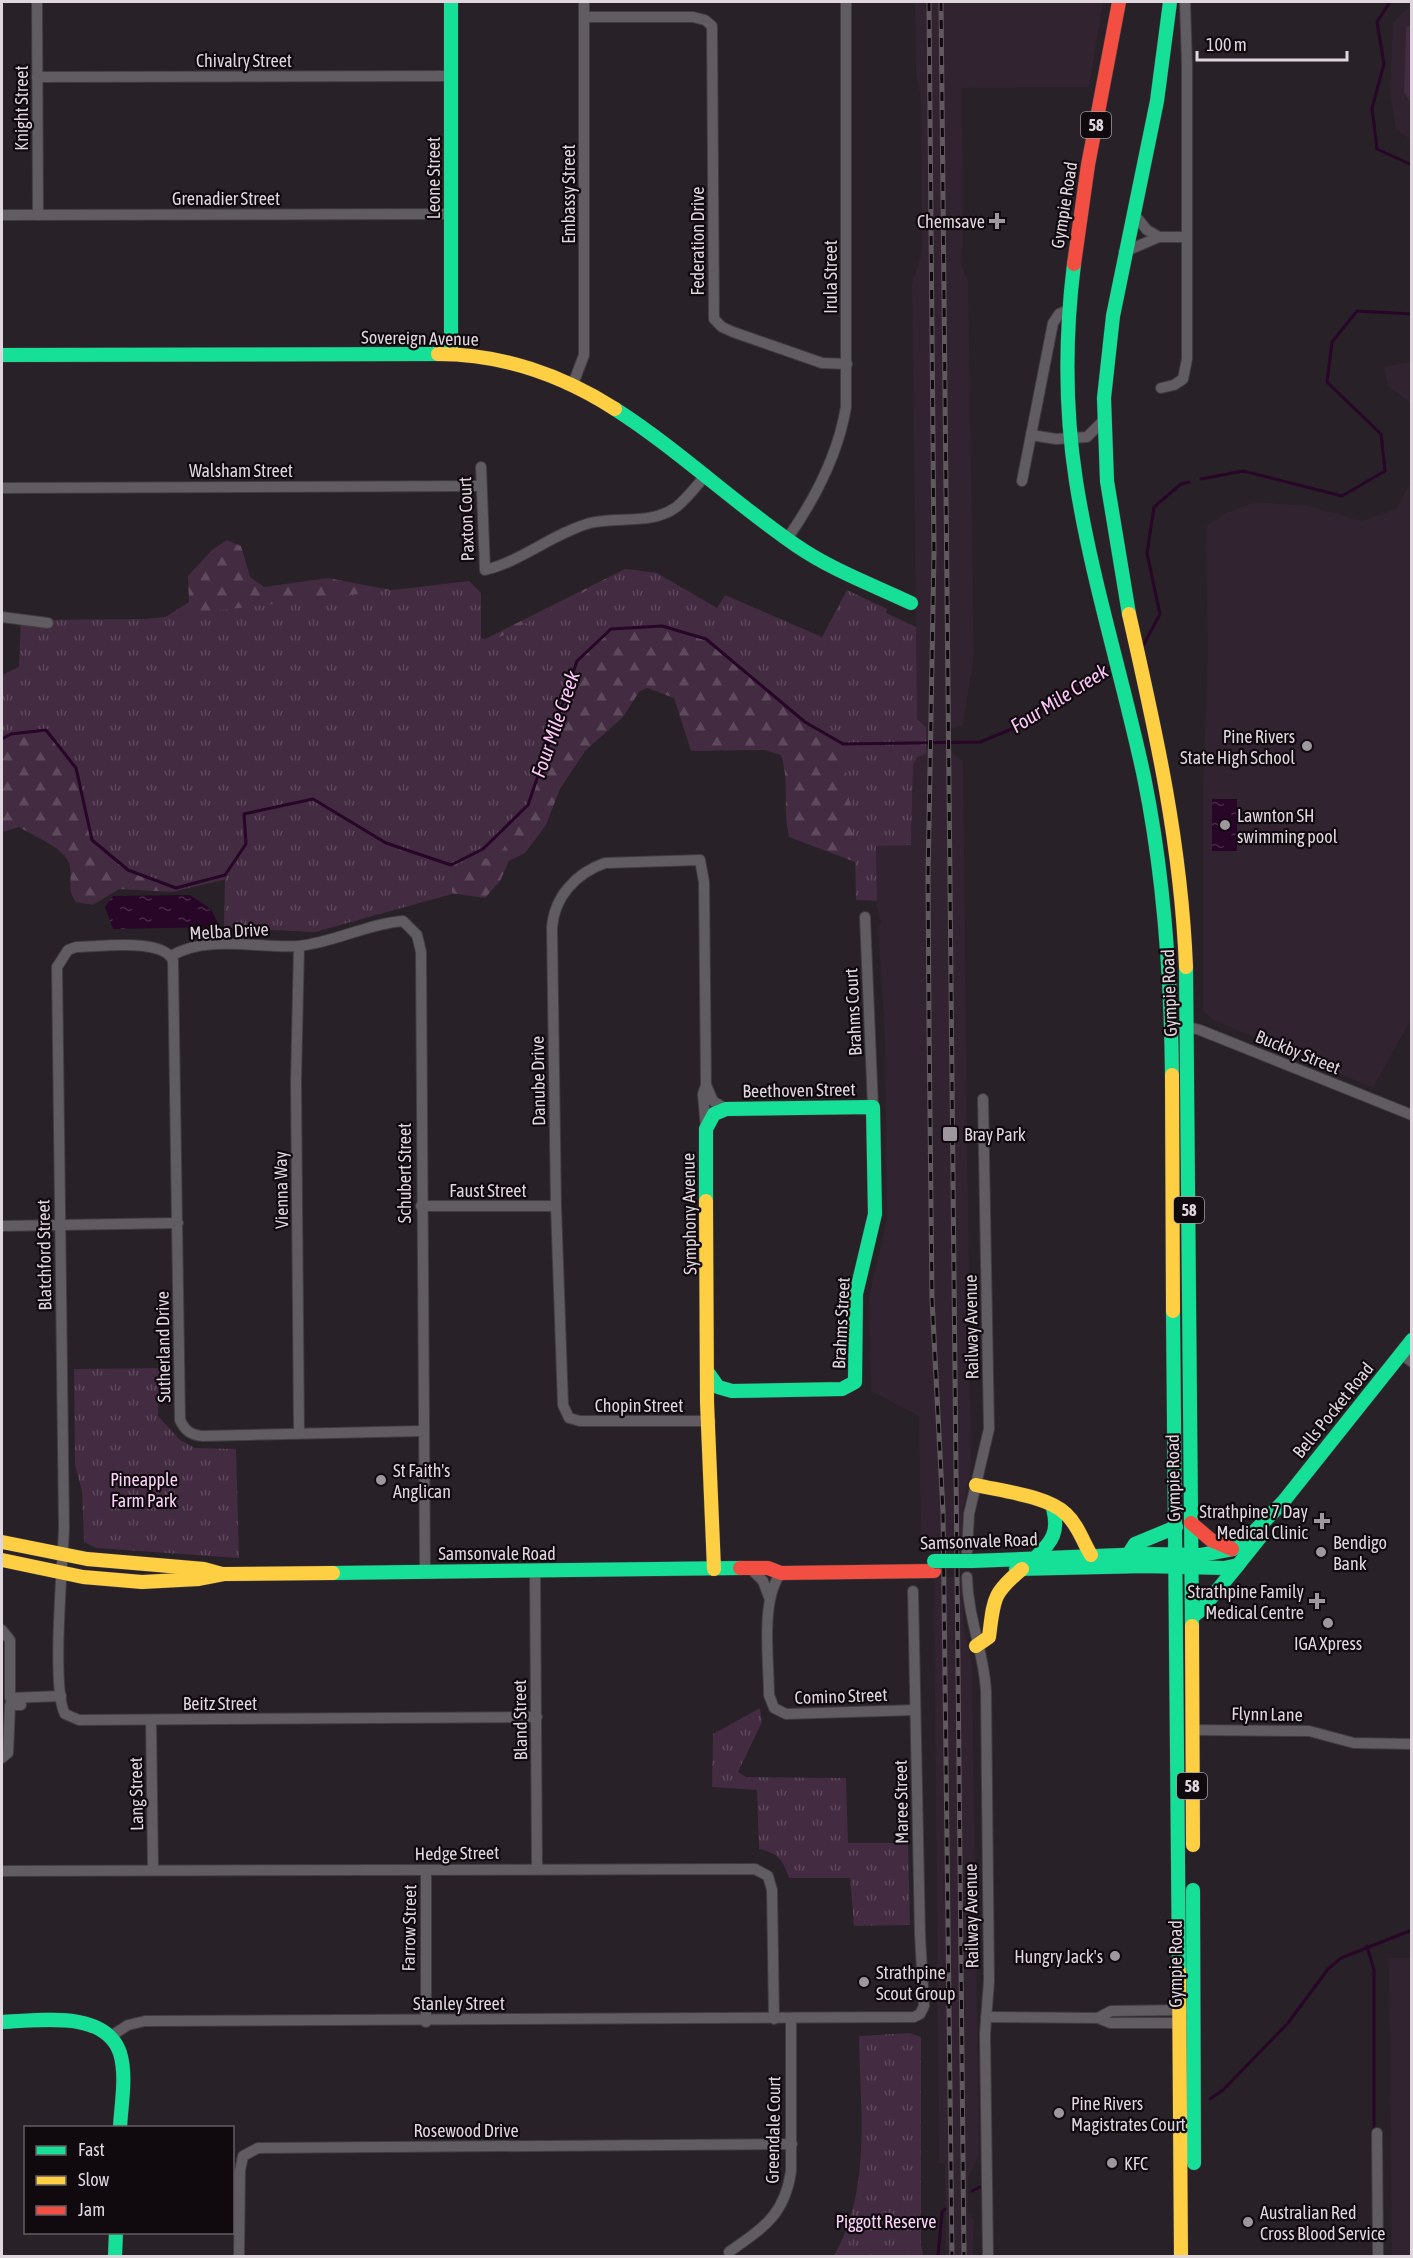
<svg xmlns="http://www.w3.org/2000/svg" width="1413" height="2258" font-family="'Asap Condensed',sans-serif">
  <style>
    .built { fill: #322331 }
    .forest { fill: url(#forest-firs) }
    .park { fill: url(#park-tufts) }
    .pitch { fill: #432b42 }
    .water { fill: url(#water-ripples) }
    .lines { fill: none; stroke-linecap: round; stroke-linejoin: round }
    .stream { stroke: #270627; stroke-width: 3 }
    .street-casing { stroke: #413c41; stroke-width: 12 }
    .fast-casing { stroke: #413c41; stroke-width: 15 }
    .slow-casing { stroke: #413c41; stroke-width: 15 }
    .jam-casing { stroke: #413c41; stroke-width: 15 }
    .street { stroke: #615c61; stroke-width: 10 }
    .fast { stroke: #16e098; stroke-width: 14 }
    .slow { stroke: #ffcf43; stroke-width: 14 }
    .jam { stroke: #f24e42; stroke-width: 14 }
    .rail-casing { stroke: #605a5f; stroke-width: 5 }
    .rail { stroke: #100a0f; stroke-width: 3; stroke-dasharray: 9; stroke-linecap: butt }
    .fast-bridge-casing { stroke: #413c41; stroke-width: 15; stroke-linecap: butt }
    .fast-bridge { stroke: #16e098; stroke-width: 14 }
    .poi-dot { fill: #9f979e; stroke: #100a0f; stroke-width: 2 }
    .labels { text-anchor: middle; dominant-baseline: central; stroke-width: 4.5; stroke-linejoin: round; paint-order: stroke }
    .shield { fill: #100a0f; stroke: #a199a0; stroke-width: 1.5 }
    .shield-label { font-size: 16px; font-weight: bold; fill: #dfd6de }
    .street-label { font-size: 18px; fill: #dfd6de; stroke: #100a0f }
    .poi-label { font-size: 18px; fill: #dfd6de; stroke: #100a0f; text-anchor: start }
    .park-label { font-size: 18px; fill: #fbd3f9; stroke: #100a0f }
    .water-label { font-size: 20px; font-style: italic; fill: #fcc6f9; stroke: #100a0f }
  </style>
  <defs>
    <pattern id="forest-firs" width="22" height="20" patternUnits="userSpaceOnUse" patternTransform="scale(1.5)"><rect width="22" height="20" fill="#432b42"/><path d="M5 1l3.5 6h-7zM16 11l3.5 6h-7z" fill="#5e495d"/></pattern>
    <pattern id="park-tufts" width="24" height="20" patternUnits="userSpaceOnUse" patternTransform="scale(1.5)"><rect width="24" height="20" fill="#432b42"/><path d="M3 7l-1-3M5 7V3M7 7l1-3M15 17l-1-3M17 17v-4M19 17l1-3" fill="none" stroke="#5e495d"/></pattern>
    <pattern id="water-ripples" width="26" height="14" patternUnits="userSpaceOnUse" patternTransform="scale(1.5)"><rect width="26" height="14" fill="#270627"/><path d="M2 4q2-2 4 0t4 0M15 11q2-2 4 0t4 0" fill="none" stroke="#462a46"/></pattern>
  </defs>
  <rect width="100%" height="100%" fill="#282127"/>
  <g class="built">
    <path d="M915 2H1103L1089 87 962 88 963 243 961 263 968 282 974 655 963 725 951 729 952 753 963 761 971 1470 962 1511V1552L934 1553 921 1550 919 1416 871 1391 869 1296 887 1219 885 1037 878 929 881 922 877 906 876 846 911 844 913 764 917 757 923 727 917 719 912 283 922 253 921 100 916 72Z"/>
    <path d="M1411 5V140L1396 129 1390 92 1393 23Z"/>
    <path d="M1411 362H1412L1411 403 1388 386 1384 367Z"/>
    <path d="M1411 482V1019L1373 1088 1213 1020 1203 1011V789L1208 651 1206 526 1226 513 1255 502 1308 506 1363 521 1396 509Z"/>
    <path d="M934 1577H962L963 1624 972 1666 979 2155 968 2177V2212L974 2220 973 2256H946L945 2163H939Z"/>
    <path d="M1389 1958H1411V2256H1392Z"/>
  </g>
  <path class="forest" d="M227 540 241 546 250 577 264 587 328 578 417 595 471 635 485 639 625 569 646 573 907 740 868 844 866 866 789 837C782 809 790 782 781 755L764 750 691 751 674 698 647 688 639 692 623 717 585 751 560 789 546 825 525 853 509 861 500 881 485 898 443 892 231 878 172 892 119 889 93 905 76 902C67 891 72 880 70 867 68 849 33 836 19 827L2 832V675L36 659 161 620 189 602 188 576 213 549Z"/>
  <g class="park">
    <path d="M627 569 657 573 717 608 725 595 822 637 847 590 887 609 886 613 916 627 917 719 926 727V754L917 757 913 765 911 845 876 846 877 901 856 900 855 853 843 744 805 722 746 669 706 639 662 626 611 629 577 661 561 718 528 805 499 856 451 865 452 894 315 932 224 928 225 875 176 888 128 870 92 840 76 768 46 730 11 734 2 739V687L18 686 21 620 146 619 469 581 481 593V647Z"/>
    <path d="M166 1368V1385L159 1393 158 1416 180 1440 195 1448 236 1449 239 1558 96 1548 84 1542 82 1491 75 1465 74 1369Z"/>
    <path d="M760 1708 762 1722 738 1772 746 1777 846 1778 848 1843H908L910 1925 854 1926 850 1878H789C783 1860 778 1853 759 1849L757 1790 712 1787 713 1734Z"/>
    <path d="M909 2033 921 2037V2245L923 2254 920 2256H834C872 2188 860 2112 859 2036Z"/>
  </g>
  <path class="pitch" d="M1411 25V103L1404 92 1406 28Z"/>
  <g class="water">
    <rect x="1212" y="799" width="25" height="52"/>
    <path d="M190 895 211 909 220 927 113 929 105 907 113 896Z"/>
  </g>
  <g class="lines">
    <g class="stream">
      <path d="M1390 2 1377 22 1384 64 1372 108 1377 149 1412 165"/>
      <path d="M1201 479 1243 471 1342 496 1385 471 1381 434 1327 382 1332 342 1357 311 1412 314"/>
      <path d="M1144 644 1160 614 1147 553 1154 507 1181 484 1189 482"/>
      <path d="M2 739 11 734 46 730 76 768 92 840 128 870 176 888 225 875 246 844 244 814 313 799 386 843 451 865 483 849 528 805 577 661 611 629 662 626 706 639 805 722 843 744 980 742 1017 727 1111 667"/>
      <path d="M1367 1946 1374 1970V2129"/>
      <path d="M1210 2099 1223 2090 1288 2023 1328 1969 1341 1958 1412 1930"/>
      <path d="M972 2191 980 2187"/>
      <path d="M938 2256 942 2212 945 2209"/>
    </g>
    <g class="street-casing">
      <g id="street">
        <path d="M37 2 38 215"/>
        <path d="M584 17H693L705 20 712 26 714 319 722 327 733 332 822 363 847 364"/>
        <path d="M37 77 451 76"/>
        <path d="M1133 213 1147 230 1159 237"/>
        <path d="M2 215 451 214"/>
        <path d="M1124 252 1159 237H1186"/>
        <path d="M573 384 584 355V2"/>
        <path d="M1161 388 1174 385 1183 379 1187 359V65L1185 2"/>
        <path d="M1031 435 1056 439 1087 437 1104 420"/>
        <path d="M481 467 485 570C522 561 552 534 590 523 617 516 650 525 675 508 686 500 697 485 706 475"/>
        <path d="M1022 481 1053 323 1059 314 1070 309"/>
        <path d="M2 488 480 486"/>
        <path d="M787 539C815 499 838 455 846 407V2"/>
        <path d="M2 617 48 623"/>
        <path d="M865 917 873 1107"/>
        <path d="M299 946 296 1081 299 1433"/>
        <path d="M171 956C208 934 258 949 299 946 335 942 367 924 403 921L417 935 421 952 425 1572"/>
        <path d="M1184 1026 1200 1030 1412 1115"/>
        <path d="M706 1085 713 1101 726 1109"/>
        <path d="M706 1129 703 1094 706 1085 704 882 700 860 605 863C576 873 554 897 552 928L556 1206 563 1405 569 1418 580 1421H710"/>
        <path d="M421 1206H556"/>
        <path d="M2 1226 178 1223"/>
        <path d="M1401 1354 1412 1362"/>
        <path d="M422 1431 203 1436C191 1435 185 1431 180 1420L173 961C164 937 99 947 76 947L68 950 57 967 64 1528C63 1562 51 1689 65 1714L79 1720 537 1717"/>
        <path d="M967 1552 969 1514 989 1429 983 1099"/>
        <path d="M750 1568 763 1581 769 1597"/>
        <path d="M535 1571 537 1868"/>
        <path d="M781 1573C760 1600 769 1660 769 1695L774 1708 786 1714 915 1710"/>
        <path d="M967 1577C968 1619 984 1652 986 1691L989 1981 985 2034 988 2256"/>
        <path d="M2 1630 10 1640V1698L61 1696"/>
        <path d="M151 1720 153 1869"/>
        <path d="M1192 1730 1309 1731 1354 1743 1412 1744"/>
        <path d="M2 1758 8 1753 10 1705H21"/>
        <path d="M2 1871 755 1869 768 1876 772 1890 774 2019"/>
        <path d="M986 2017 1098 2018 1110 2023H1182"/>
        <path d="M1098 2018 1111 2011 1183 2010"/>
        <path d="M426 2022V1870"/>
        <path d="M111 2036 128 2025 145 2021 914 2017 920 2014 924 2006 920 1935 913 1591"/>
        <path d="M1377 2133 1378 2256"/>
        <path d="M729 2252C763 2228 785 2215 791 2171V2018"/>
        <path d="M239 2256 240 2171 243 2156 258 2148 792 2144"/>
      </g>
    </g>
    <g class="fast-casing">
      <g id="fast">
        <path d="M451 2V354"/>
        <path d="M1074 264C1065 336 1065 410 1076 481 1092 582 1123 678 1144 777 1164 875 1171 975 1172 1075"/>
        <path d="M2 355 438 354"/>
        <path d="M615 409C679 450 734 503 797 546 832 570 873 585 911 603"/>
        <path d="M1129 614 1107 481 1104 398 1113 316 1157 101 1170 2"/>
        <path d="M1186 967 1192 1626"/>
        <path d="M706 1201V1129L714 1114 726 1109 873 1107 875 1214 856 1294 855 1382 842 1389 732 1391 718 1387 709 1374"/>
        <path d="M1173 1311 1179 1971"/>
        <path d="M1128 1555 1135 1544 1176 1527"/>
        <path d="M1036 1557C1053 1541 1059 1531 1053 1508"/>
        <path d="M972 1561 1146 1554 1201 1555 1233 1549 1247 1539 1283 1502 1412 1340"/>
        <path d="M1016 1569 1146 1566 1224 1568 1238 1565 1262 1535"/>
        <path d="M333 1573 740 1568"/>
        <path d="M1192 1617 1201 1610 1238 1565"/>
        <path d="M1193 1890 1194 2163"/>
        <path d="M2 2022C38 2021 105 2009 120 2053 127 2076 121 2105 120 2128"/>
        <path d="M115 2256 116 2232"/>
      </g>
    </g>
    <g class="slow-casing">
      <g id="slow">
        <path d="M438 354C501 354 562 375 615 409"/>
        <path d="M1129 614C1156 733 1181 843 1186 967"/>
        <path d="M1172 1075 1173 1311"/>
        <path d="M706 1201 707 1402 714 1569"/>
        <path d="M976 1485C1001 1491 1048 1496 1066 1514 1078 1525 1083 1542 1091 1555"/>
        <path d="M2 1542 87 1559 204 1569 222 1574"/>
        <path d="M2 1560 83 1577 142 1582 199 1579 225 1574 333 1573"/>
        <path d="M1192 1626 1193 1845"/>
        <path d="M976 1646 989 1637C994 1599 992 1594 1022 1569"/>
        <path d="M1179 1971 1181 2256"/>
      </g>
    </g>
    <g class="jam-casing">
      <g id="jam">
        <path d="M1074 264 1088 165 1119 2"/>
        <path d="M1191 1523 1211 1540 1232 1549"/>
        <path d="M740 1568H768L781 1573 934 1571"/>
      </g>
    </g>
    <use href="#street" class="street"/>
    <use href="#fast" class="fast"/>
    <use href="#slow" class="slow"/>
    <use href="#jam" class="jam"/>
    <g class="rail-casing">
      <g id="rail">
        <path d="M929 2 934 553 928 878 929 1022 932 1299 943 1512 952 2256"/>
        <path d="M941 2 964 2256"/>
      </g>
    </g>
    <use href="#rail" class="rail"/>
    <g class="fast-bridge-casing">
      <path id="fast-bridge" d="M934 1561H972"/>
    </g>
    <use href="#fast-bridge" class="fast-bridge"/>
  </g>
  <g class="poi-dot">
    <path d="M994 212h6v6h6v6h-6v6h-6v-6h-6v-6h6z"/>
    <circle cx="1307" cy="746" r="6"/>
    <circle cx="1225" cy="825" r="6"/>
    <rect x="942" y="1126" width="16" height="16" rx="3"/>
    <circle cx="381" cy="1480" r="6"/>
    <path d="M1319 1512h6v6h6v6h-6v6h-6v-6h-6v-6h6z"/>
    <circle cx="1321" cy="1552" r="6"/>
    <path d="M1314 1592h6v6h6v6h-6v6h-6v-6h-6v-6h6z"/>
    <circle cx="1328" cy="1623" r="6"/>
    <circle cx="1115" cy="1956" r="6"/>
    <circle cx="864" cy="1982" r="6"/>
    <circle cx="1059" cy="2113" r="6"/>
    <circle cx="1112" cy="2163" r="6"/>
    <circle cx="1248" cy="2222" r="6"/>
  </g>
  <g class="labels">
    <g class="shield">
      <rect x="1081" y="112" width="30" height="26" rx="4.5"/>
      <rect x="1174" y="1197" width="30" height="26" rx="4.5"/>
      <rect x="1177" y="1773" width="30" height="26" rx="4.5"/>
    </g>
    <g class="shield-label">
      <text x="1096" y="125">58</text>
      <text x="1189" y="1210">58</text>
      <text x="1192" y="1786">58</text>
    </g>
    <g class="street-label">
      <text x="244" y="60">Chivalry Street</text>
      <text transform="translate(21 108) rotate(-90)">Knight Street</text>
      <text transform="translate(433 178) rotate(-90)">Leone Street</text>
      <text transform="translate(568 194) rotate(-90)">Embassy Street</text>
      <text x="226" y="198">Grenadier Street</text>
      <text transform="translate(1064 205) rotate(-81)">Gympie Road</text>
      <text transform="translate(697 241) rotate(-90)">Federation Drive</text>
      <text transform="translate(830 277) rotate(-90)">Irula Street</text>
      <text transform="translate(420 338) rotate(1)">Sovereign Avenue</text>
      <text x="241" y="470">Walsham Street</text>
      <text transform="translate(466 519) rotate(-92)">Paxton Court</text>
      <text transform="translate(229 931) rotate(-3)">Melba Drive</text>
      <text transform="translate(1169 993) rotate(-92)">Gympie Road</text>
      <text transform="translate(853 1012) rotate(-93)">Brahms Court</text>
      <text transform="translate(1298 1052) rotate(22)">Buckby Street</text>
      <text transform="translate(538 1081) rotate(-91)">Danube Drive</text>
      <text transform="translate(799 1090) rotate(-1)">Beethoven Street</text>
      <text transform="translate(404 1173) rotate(-90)">Schubert Street</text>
      <text transform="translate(281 1190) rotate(-91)">Vienna Way</text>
      <text x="488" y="1190">Faust Street</text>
      <text transform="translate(689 1214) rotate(-91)">Symphony Avenue</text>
      <text transform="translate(44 1255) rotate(-91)">Blatchford Street</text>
      <text transform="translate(841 1323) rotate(-87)">Brahms Street</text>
      <text transform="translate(971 1327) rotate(-91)">Railway Avenue</text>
      <text transform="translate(163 1347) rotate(-91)">Sutherland Drive</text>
      <text x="639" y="1405">Chopin Street</text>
      <text transform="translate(1333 1410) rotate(-51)">Bells Pocket Road</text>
      <text transform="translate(1173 1478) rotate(-91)">Gympie Road</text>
      <text transform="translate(979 1541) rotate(-2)">Samsonvale Road</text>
      <text x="497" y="1553">Samsonvale Road</text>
      <text transform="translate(841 1696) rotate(-2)">Comino Street</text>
      <text x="220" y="1703">Beitz Street</text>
      <text transform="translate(1267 1714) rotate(1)">Flynn Lane</text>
      <text transform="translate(520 1720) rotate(-91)">Bland Street</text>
      <text transform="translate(136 1794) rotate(-91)">Lang Street</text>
      <text transform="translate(901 1802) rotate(-91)">Maree Street</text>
      <text transform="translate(457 1853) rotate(-1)">Hedge Street</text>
      <text transform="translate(971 1916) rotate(-91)">Railway Avenue</text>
      <text transform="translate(409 1928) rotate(-89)">Farrow Street</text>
      <text transform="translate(1175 1964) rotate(-90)">Gympie Road</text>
      <text x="459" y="2003">Stanley Street</text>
      <text x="466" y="2130">Rosewood Drive</text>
      <text transform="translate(773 2130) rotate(-89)">Greendale Court</text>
    </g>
    <g class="poi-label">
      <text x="985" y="221" text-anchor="end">Chemsave</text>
      <text x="1295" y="736" text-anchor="end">Pine Rivers<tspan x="1295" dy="21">State High School</tspan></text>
      <text x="1237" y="815">Lawnton SH<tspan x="1237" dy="21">swimming pool</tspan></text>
      <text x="964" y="1134">Bray Park</text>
      <text x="393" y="1470">St Faith's<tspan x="393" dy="21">Anglican</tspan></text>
      <text x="1308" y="1511" text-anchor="end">Strathpine 7 Day<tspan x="1308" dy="21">Medical Clinic</tspan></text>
      <text x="1333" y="1542">Bendigo<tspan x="1333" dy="21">Bank</tspan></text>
      <text x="1304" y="1591" text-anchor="end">Strathpine Family<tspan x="1304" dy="21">Medical Centre</tspan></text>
      <text x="1328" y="1643" text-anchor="middle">IGA Xpress</text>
      <text x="1103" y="1956" text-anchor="end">Hungry Jack's</text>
      <text x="876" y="1972">Strathpine<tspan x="876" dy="21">Scout Group</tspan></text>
      <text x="1071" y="2103">Pine Rivers<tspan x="1071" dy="21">Magistrates Court</tspan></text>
      <text x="1124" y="2163">KFC</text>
      <text x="1260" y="2212">Australian Red<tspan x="1260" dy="21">Cross Blood Service</tspan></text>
    </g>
    <g class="park-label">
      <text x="144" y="1479">Pineapple<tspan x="144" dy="21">Farm Park</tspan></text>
      <text x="886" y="2221">Piggott Reserve</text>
    </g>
    <g class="water-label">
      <text transform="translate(1059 698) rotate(-32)">Four Mile Creek</text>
      <text transform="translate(555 724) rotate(-71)">Four Mile Creek</text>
    </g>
  </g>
  <rect width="1413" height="2258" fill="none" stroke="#dfd6de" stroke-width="6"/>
  <rect x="24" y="2126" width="210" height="108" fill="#100a0f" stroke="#635c62" stroke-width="1.5"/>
  <rect x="36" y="2146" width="30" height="9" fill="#16e098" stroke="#635c62" stroke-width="1.5"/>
  <text x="78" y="2156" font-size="18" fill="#dfd6de">Fast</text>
  <rect x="36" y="2176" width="30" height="9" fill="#ffcf43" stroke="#635c62" stroke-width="1.5"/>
  <text x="78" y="2186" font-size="18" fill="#dfd6de">Slow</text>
  <rect x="36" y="2206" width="30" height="9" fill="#f24e42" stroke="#635c62" stroke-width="1.5"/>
  <text x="78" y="2216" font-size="18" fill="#dfd6de">Jam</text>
  <path d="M1197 51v9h150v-9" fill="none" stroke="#dfd6de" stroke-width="3"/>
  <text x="1206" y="51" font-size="18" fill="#dfd6de" stroke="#100a0f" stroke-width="4.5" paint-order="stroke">100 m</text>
</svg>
